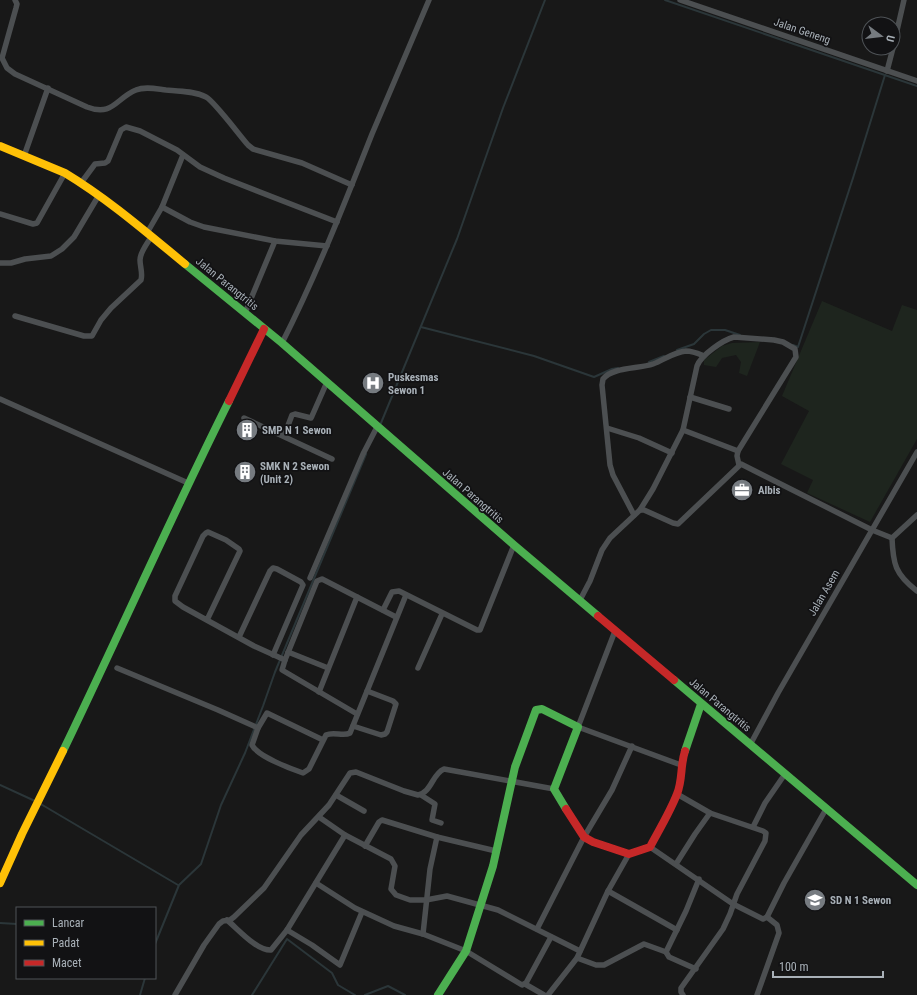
<svg xmlns="http://www.w3.org/2000/svg" width="917" height="995" font-family="'Roboto Condensed',sans-serif">
  <style>
    .green { fill: #1e251e }
    .lines { fill: none; stroke-linecap: round; stroke-linejoin: round }
    .stream { stroke: #2b3639; stroke-width: 2 }
    .street { stroke: #4c4f51; stroke-width: 5.5 }
    .fast { stroke: #4caf50; stroke-width: 8 }
    .slow { stroke: #ffc107; stroke-width: 8 }
    .jam { stroke: #c62828; stroke-width: 8 }
    .labels { text-anchor: middle; dominant-baseline: central; stroke-width: 3.5; stroke-linejoin: round; paint-order: stroke }
    .street-label { font-size: 11px; fill: #a9b1b8; stroke: #121214 }
    .poi-label { font-size: 11px; font-weight: bold; fill: #a9b1b8; stroke: #121214; text-anchor: start }
  </style>
  <rect width="100%" height="100%" fill="#181818"/>
  <g class="green">
    <path d="M822 301 892 331 902 305 917 310V439L870 522 807 493 813 480 781 464 809 411 782 396Z"/>
    <path d="M760 342 747 376 739 373 741 362 736 355 722 358 716 367 704 365V360L722 346 732 343Z"/>
  </g>
  <g class="lines">
    <g class="stream">
      <path d="M665 0 917 86"/>
      <path d="M421 327 534 356 594 377 612 369 618 368"/>
      <path d="M793 345 798 347 853 178 885 75"/>
      <path d="M677 350 694 344 704 334 711 330H725L740 335"/>
      <path d="M649 362 664 356"/>
      <path d="M381 423 457 239 503 108 545 0"/>
      <path d="M0 785 35 801"/>
      <path d="M39 803 178 885"/>
      <path d="M0 923 17 924"/>
      <path d="M155 944 179 885 201 864 221 805 245 753 263 706 275 672 366 454"/>
      <path d="M140 995 145 978"/>
      <path d="M252 995 287 939 332 973 338 985 355 995"/>
      <path d="M365 995 388 986 405 995"/>
    </g>
    <g class="street">
      <path d="M15 0 17 4 16 8 2 58 7 68 15 74 87 107C113 117 116 98 136 90 145 86 157 89 166 90 179 91 194 91 206 97 214 101 240 136 248 145L253 149 302 163 352 185"/>
      <path d="M680 0 917 81"/>
      <path d="M893 48 904 0"/>
      <path d="M887 71 893 48"/>
      <path d="M24 156 48 88"/>
      <path d="M81 183 95 164 105 163 108 161 121 130 126 127 140 131 177 150 200 167 224 178 337 222"/>
      <path d="M162 207 190 222 204 227 275 241 327 246"/>
      <path d="M0 214 33 224 37 223 65 173"/>
      <path d="M147 233 162 207 183 155"/>
      <path d="M0 263H11L25 259 51 256 62 249 74 237 99 195"/>
      <path d="M245 313 275 241"/>
      <path d="M15 316 84 336H92L101 320 111 308 141 280C143 273 140 267 140 260 140 252 147 244 151 237"/>
      <path d="M282 343C316 276 344 205 372 134 391 89 410 45 429 0"/>
      <path d="M690 397 729 409"/>
      <path d="M0 399 188 483"/>
      <path d="M244 418 332 459"/>
      <path d="M607 428 639 438 672 453"/>
      <path d="M683 430 738 451"/>
      <path d="M284 436 292 415 295 414 311 418 312 416 327 382"/>
      <path d="M640 510 653 489 683 430 697 366C701 355 723 340 734 337L774 340 783 342 795 349 796 357 738 451 737 456 739 465"/>
      <path d="M634 515 613 475 610 465 602 385 603 379C612 367 639 369 653 364 664 360 674 352 686 351 693 351 697 353 704 356"/>
      <path d="M892 538C893 564 895 574 917 591"/>
      <path d="M892 538 917 515"/>
      <path d="M310 578 363 454 377 427"/>
      <path d="M357 597 322 579 317 581 285 660 282 670 357 714"/>
      <path d="M580 600 590 581 602 550 610 538 640 510H644L673 523 678 524 741 464 872 530 892 538"/>
      <path d="M383 610 392 592 399 591 477 630H480L514 545"/>
      <path d="M207 620 240 551 239 549 226 540 208 532 206 533 203 536 175 596V601L183 607 254 646 285 660"/>
      <path d="M615 631 578 727 681 765"/>
      <path d="M239 637 270 571 273 568 277 569 301 582 303 585 273 655"/>
      <path d="M288 652 328 668"/>
      <path d="M117 668 218 710 258 728"/>
      <path d="M418 668 442 614"/>
      <path d="M319 692 357 597 396 617"/>
      <path d="M353 726 381 735 385 734 387 732 396 704 393 701 367 691"/>
      <path d="M323 740 267 713 258 728 252 745C257 756 291 769 303 773L309 769 326 735C334 731 343 737 350 733L406 595"/>
      <path d="M750 745 778 693 917 452"/>
      <path d="M677 794 710 813 763 831 766 833 765 841 737 894 730 914 723 929 681 988V992L683 995"/>
      <path d="M336 795 364 811"/>
      <path d="M421 795 435 804 432 820 441 823"/>
      <path d="M319 817 345 835 391 859 395 866 391 889 396 895 410 900H426L447 896 498 910 580 951"/>
      <path d="M753 827 765 803 785 774"/>
      <path d="M365 846 379 822 382 820 437 837 496 851"/>
      <path d="M650 847 733 904 763 919 767 917 784 883 826 809"/>
      <path d="M676 864 695 834 710 813"/>
      <path d="M316 883 355 908 394 926 423 934 466 951 522 985 526 983 551 937"/>
      <path d="M608 891 677 930"/>
      <path d="M227 920C238 929 257 951 271 950L287 930 345 835"/>
      <path d="M537 929 584 837 612 790 632 746"/>
      <path d="M287 930 312 945 340 965 362 912"/>
      <path d="M423 934 430 869 437 837"/>
      <path d="M577 958 596 965H604L644 944 666 952"/>
      <path d="M696 969 669 957 666 952 686 911 699 879"/>
      <path d="M525 984 544 995"/>
      <path d="M175 995 204 945 219 924 223 921 230 920 234 917 264 888 301 835 329 805 350 773 356 772 404 791 418 795C432 792 432 774 444 769L554 789"/>
      <path d="M548 995 577 958 608 891 629 854"/>
      <path d="M757 995 779 933 777 925 767 917"/>
    </g>
    <g class="fast">
      <path d="M185 264 282 343 514 545 598 616"/>
      <path d="M674 680 917 885"/>
      <path d="M63 751C119 635 171 517 229 401"/>
      <path d="M685 751 701 704"/>
      <path d="M438 995 466 951 493 866 515 767 536 710 542 709 578 727 554 789 566 809"/>
    </g>
    <g class="slow">
      <path d="M0 146 65 173C108 199 146 232 185 264"/>
      <path d="M0 883 22 834 63 751"/>
    </g>
    <g class="jam">
      <path d="M229 401 264 329"/>
      <path d="M598 616 674 680"/>
      <path d="M566 809 584 837 593 842 629 854 650 847C659 830 670 812 677 794 683 779 680 766 685 751"/>
    </g>
  </g>
  <defs>
    <g id="hospital-disc" transform="scale(1.15)"><circle r="9.5" fill="#767b80" stroke="#121214"/><path d="M-5-5h3v3.5h4V-5h3V5h-3V1.5h-4V5h-3Z" fill="#fff"/></g>
    <g id="building-disc" transform="scale(1.15)"><circle r="9.5" fill="#767b80" stroke="#121214"/><path d="M-4-6H4V6H1V3H-1V6H-4ZM-2.5-4.3h1.7v1.8h-1.7ZM.8-4.3h1.7v1.8H.8ZM-2.5-1h1.7V.8h-1.7ZM.8-1h1.7V.8H.8Z" fill="#fff"/></g>
    <g id="office-disc" transform="scale(1.15)"><circle r="9.5" fill="#767b80" stroke="#121214"/><path d="M-6-3h4V-5.5h4V-3h4V5H-6ZM-1-4.5V-3h2v-1.5ZM-6 0V1H6V0Z" fill="#fff"/></g>
    <g id="school-disc" transform="scale(1.15)"><circle r="9.5" fill="#767b80" stroke="#121214"/><path d="M0-5L7-2L0 1L-7-2ZM-4 1L0 2.5L4 1V4Q0 6-4 4Z" fill="#fff"/></g>
  </defs>
  <g fill-rule="evenodd">
    <use href="#hospital-disc" x="373" y="383"/>
    <use href="#building-disc" x="247" y="430"/>
    <use href="#building-disc" x="245" y="472"/>
    <use href="#office-disc" x="742" y="490"/>
    <use href="#school-disc" x="815" y="900"/>
  </g>
  <g class="labels">
    <g class="street-label">
      <text transform="translate(802 31) rotate(19)">Jalan Geneng</text>
      <text transform="translate(227 284) rotate(39)">Jalan Parangtritis</text>
      <text transform="translate(473 496) rotate(41)">Jalan Parangtritis</text>
      <text transform="translate(824 593) rotate(-60)">Jalan Asem</text>
      <text transform="translate(720 705) rotate(40)">Jalan Parangtritis</text>
    </g>
    <g class="poi-label">
      <text x="388" y="377">Puskesmas<tspan x="388" dy="13">Sewon 1</tspan></text>
      <text x="262" y="430">SMP N 1 Sewon</text>
      <text x="260" y="466">SMK N 2 Sewon<tspan x="260" dy="13">(Unit 2)</tspan></text>
      <text x="758" y="490">Albis</text>
      <text x="830" y="900">SD N 1 Sewon</text>
    </g>
  </g>
  <rect x="16" y="907" width="140" height="72" fill="#121214" stroke="#4e5256"/>
  <rect x="24" y="920" width="20" height="6" fill="#4caf50" stroke="#4e5256"/>
  <text x="52" y="927" font-size="12" fill="#a9b1b8">Lancar</text>
  <rect x="24" y="940" width="20" height="6" fill="#ffc107" stroke="#4e5256"/>
  <text x="52" y="947" font-size="12" fill="#a9b1b8">Padat</text>
  <rect x="24" y="960" width="20" height="6" fill="#c62828" stroke="#4e5256"/>
  <text x="52" y="967" font-size="12" fill="#a9b1b8">Macet</text>
  <g transform="translate(881 36) rotate(105)"><circle r="19" fill="#121214" stroke="#4e5256"/>
  <path d="M0-3L7 15L0 10L-7 15Z" fill="#767b80"/>
  <text y="-6" font-size="11" font-weight="bold" text-anchor="middle" fill="#a9b1b8">U</text>
  </g>
  <path d="M773 971v6h110v-6" fill="none" stroke="#a9b1b8" stroke-width="2"/>
  <text x="779" y="971" font-size="12" fill="#a9b1b8" stroke="#121214" stroke-width="3" paint-order="stroke">100 m</text>
</svg>
